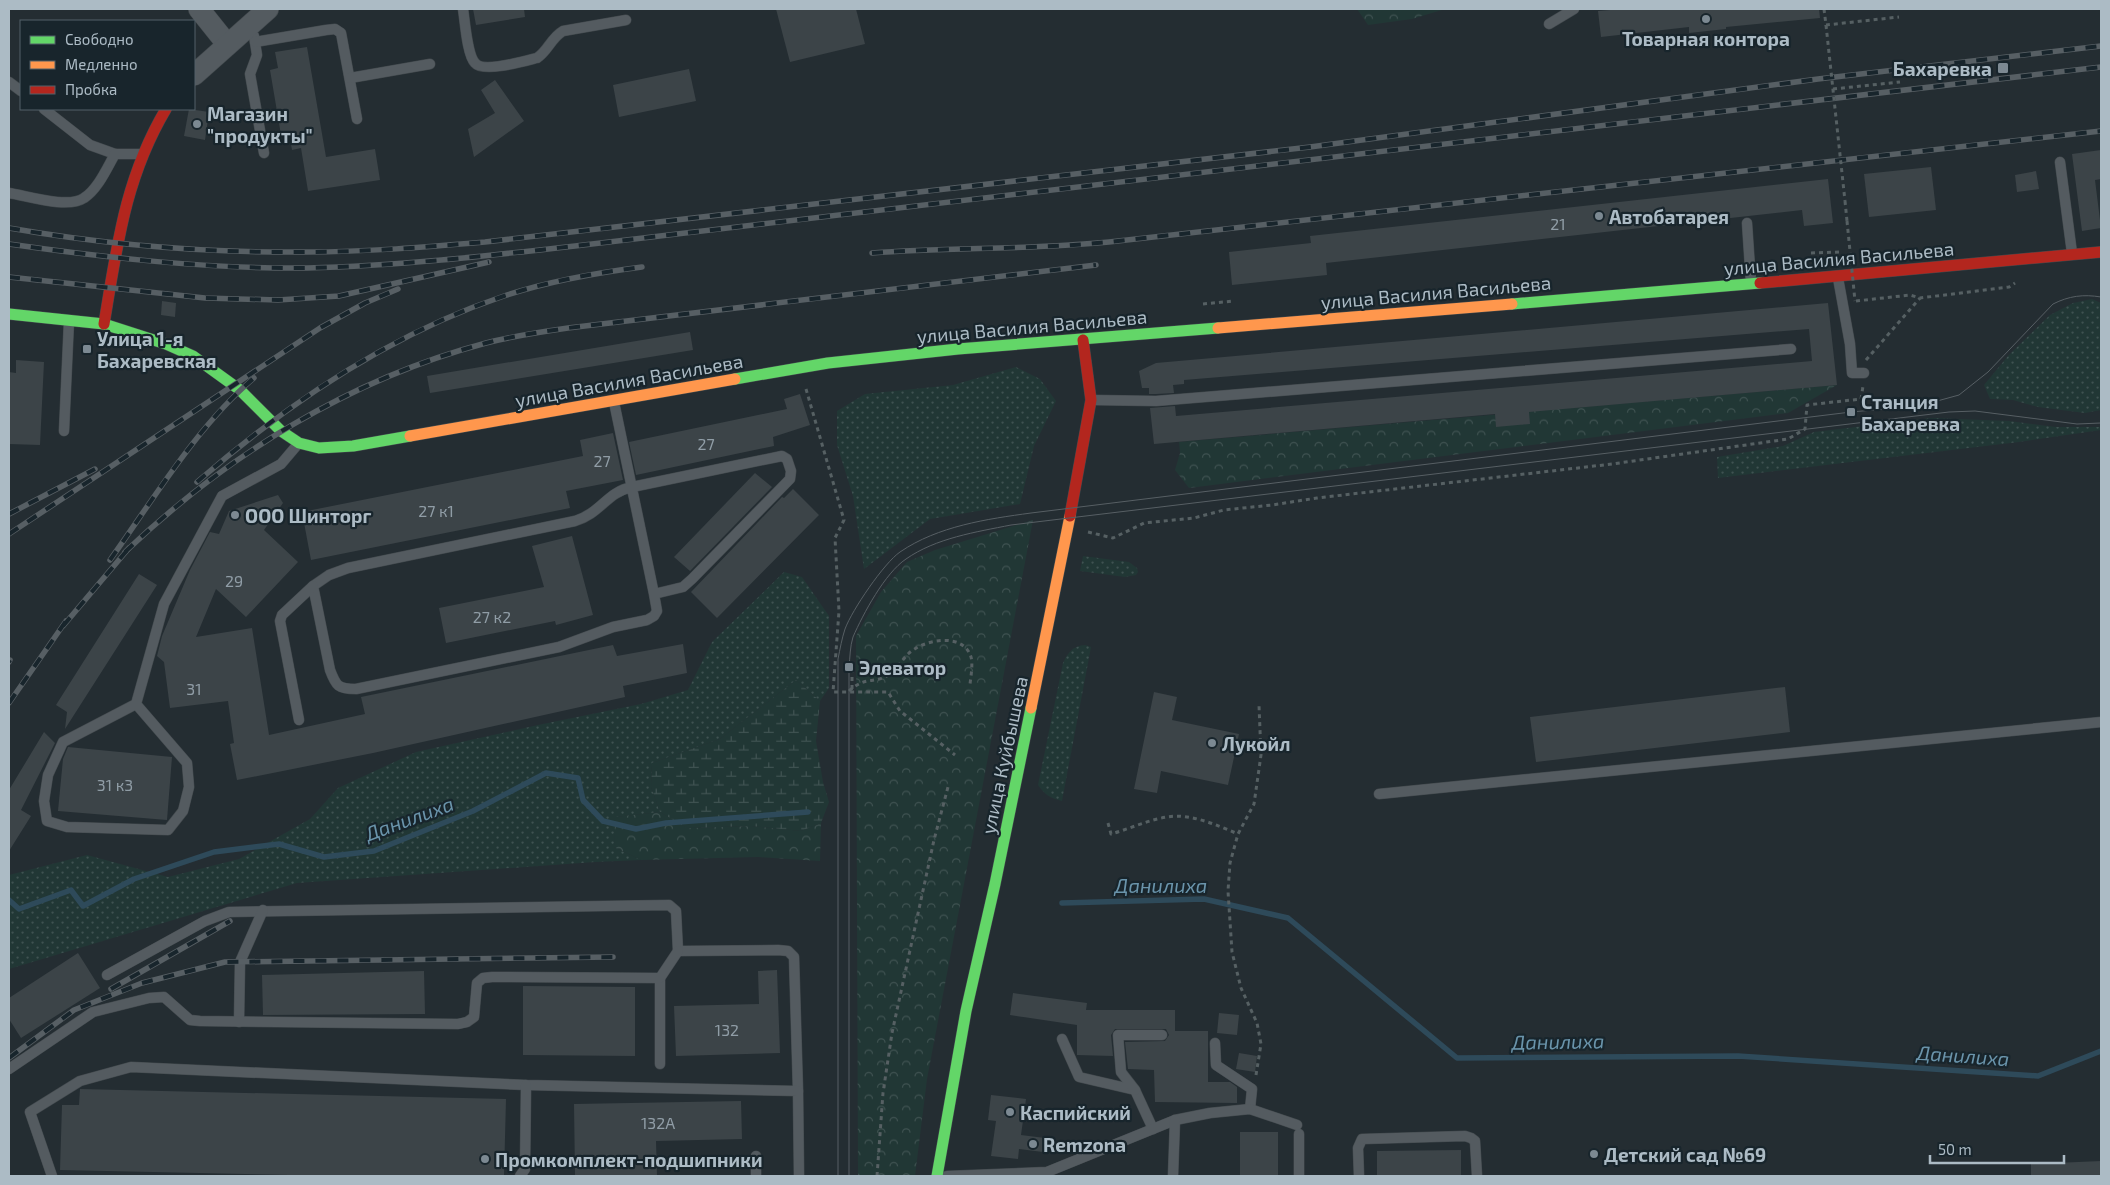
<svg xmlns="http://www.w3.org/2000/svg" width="2110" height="1185" font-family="'Exo 2',sans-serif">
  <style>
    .grass { fill: url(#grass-dots) }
    .forest { fill: url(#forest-crowns) }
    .wetland { fill: url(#wetland-marsh) }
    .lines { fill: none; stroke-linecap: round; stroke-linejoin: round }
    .stream { stroke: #2e4a5a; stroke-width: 5.5 }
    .building { fill: #3c4448 }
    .lane-casing { stroke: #42494d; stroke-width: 11 }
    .street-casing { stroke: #42494d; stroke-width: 22 }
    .fast-casing { stroke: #42494d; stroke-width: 12 }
    .slow-casing { stroke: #42494d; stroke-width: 12 }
    .jam-casing { stroke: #42494d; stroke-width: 12 }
    .path { stroke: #566063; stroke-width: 3; stroke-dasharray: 4 4; stroke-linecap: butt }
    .lane { stroke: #545b60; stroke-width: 10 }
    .street { stroke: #545b60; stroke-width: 21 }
    .fast { stroke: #63d668; stroke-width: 11 }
    .slow { stroke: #ff974d; stroke-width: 11 }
    .jam { stroke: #b3261e; stroke-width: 11 }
    .tram { stroke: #575f64; stroke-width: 1 }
    .rail-casing { stroke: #575f64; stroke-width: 5.5 }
    .rail { stroke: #18252c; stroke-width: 4; stroke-dasharray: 11; stroke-linecap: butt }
    .path-bridge { stroke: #566063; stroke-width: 3; stroke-dasharray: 4 4; stroke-linecap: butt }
    .poi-dot { fill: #7c8992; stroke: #18252c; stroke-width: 2 }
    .labels { text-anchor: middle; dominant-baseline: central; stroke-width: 4.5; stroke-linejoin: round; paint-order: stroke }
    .number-label { font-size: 16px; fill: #909da6 }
    .poi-label { font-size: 19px; font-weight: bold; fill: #acbbc5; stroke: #18252c; text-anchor: start }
    .street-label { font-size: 19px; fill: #acbbc5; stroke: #18252c }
    .water-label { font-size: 20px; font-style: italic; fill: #6a94ab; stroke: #18252c }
  </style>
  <defs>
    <pattern id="grass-dots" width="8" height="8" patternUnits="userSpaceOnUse" patternTransform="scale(1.25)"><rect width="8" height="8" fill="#213735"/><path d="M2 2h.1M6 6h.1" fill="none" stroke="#3f5251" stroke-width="1.8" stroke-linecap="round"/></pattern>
    <pattern id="forest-crowns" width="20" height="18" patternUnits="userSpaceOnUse" patternTransform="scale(1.25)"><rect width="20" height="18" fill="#213735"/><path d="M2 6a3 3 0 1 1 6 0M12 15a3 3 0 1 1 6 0" fill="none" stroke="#3f5251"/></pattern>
    <pattern id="wetland-marsh" width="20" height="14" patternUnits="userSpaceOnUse" patternTransform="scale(1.25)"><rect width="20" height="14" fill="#213735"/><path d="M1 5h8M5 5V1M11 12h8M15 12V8" fill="none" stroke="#3f5251"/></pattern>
  </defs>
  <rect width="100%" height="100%" fill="#242d32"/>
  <g class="grass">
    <path d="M2092 299 2101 303V410L2085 413 2038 407 2013 400 1990 399 1984 385 2008 356 2050 315 2073 303Z"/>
    <path d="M1016 367 1040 379 1056 401 1034 446 1020 504 930 519 864 569 853 496 837 445V411L865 394 953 385Z"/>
    <path d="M1932 418 2009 421 2056 427H2101V430L2019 442 1718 478 1717 457 1783 446 1814 432Z"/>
    <path d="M1083 556 1129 562 1137 568 1138 572 1136 575 1125 577 1080 571Z"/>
    <path d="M784 572 802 577 829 616V688L820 701 796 680 720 739 652 763 651 787 660 812 616 817 614 847 641 860 595 862 297 883 9 969V875L87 855 168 877 239 859 310 819 338 788 416 752 538 725 641 704 688 690 712 642Z"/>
    <path d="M1085 645 1091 647 1062 801C1050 798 1045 795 1038 785L1063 663C1068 652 1073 646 1085 645Z"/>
  </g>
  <g class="forest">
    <path d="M1357 9H1445L1412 19 1368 25Z"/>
    <path d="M1837 385 1788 413 1189 488 1175 470 1180 453 1179 442Z"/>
    <path d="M1033 520 927 1079 915 1176H858L856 636 881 592 907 562 935 550Z"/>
    <path d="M660 812 687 828 751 826 801 831 821 823 820 861 758 857 641 860 614 847 615 817Z"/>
  </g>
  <path class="wetland" d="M796 680 820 701 816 741 823 782 829 802 821 823 801 831 751 826 687 828 660 812 651 787 652 763 720 739Z"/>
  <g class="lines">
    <g class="stream">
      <path d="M9 900 19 909 71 890 83 906 134 879 214 852 279 844 324 857 374 851 473 811 546 773 578 778 583 800 603 821 636 829 666 823 808 812"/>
      <path d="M1062 903 1204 899 1288 918 1457 1058 1738 1056 2038 1076 2101 1051"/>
    </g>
  </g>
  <g class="building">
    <path d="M473 9H524L525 17 476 25Z"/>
    <path d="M776 9H856L865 44 790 62Z"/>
    <path d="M1622 9H1819L1820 18 1726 27V29L1689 33V27L1601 37 1598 11Z"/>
    <path d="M307 47 326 157 375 149 380 180 308 191 301 148 292 150 289 133 281 135 270 70 278 68 275 52Z"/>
    <path d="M689 69 696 101 619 117 613 85Z"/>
    <path d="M495 80 524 121 474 157 468 129 495 113 481 90Z"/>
    <path d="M189 109 209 112 205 140 184 136Z"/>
    <path d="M2101 150V179L2095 180 2101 228 2082 231 2072 154Z"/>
    <path d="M1931 167 1936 210 1869 217 1864 174Z"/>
    <path d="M2036 171 2039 189 2017 192 2015 175Z"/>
    <path d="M1828 179 1833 223 1804 226 1802 210 1326 263 1327 275 1232 285 1229 252 1311 243 1310 236Z"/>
    <path d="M162 301 176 303 175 317 161 315Z"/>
    <path d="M1828 303 1837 385 1529 412 1530 424 1496 427 1495 414 1154 444 1150 408 1175 406 1176 416 1812 361 1809 329 1184 380V384L1173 385 1174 393 1156 394H1149V388H1142L1139 371 1156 363Z"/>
    <path d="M690 332 693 350 430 393 427 376Z"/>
    <path d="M16 360 44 362 40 445 9 444V372L16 373Z"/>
    <path d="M800 394 810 425 773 437 774 446 636 475 629 442 787 409 784 399Z"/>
    <path d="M613 433 623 480 566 491 570 508 311 560 302 512 583 456 580 440Z"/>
    <path d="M755 473 772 487 690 571 674 557Z"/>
    <path d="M793 489 819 515 717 618 691 592 782 497 784 498Z"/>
    <path d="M278 495 283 503 264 530 298 562 246 617 216 589 196 637 252 628 269 735 365 714 361 697 613 645 617 656 683 644 687 673 623 686 625 697 373 753 237 780 230 744 234 743 228 701 170 708 164 662 157 656 162 636 190 570 210 532 219 534 229 511Z"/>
    <path d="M572 536 593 615 556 625 555 621 446 643 439 608 544 587 532 546Z"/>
    <path d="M139 574 157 585 65 729 67 712 56 705Z"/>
    <path d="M1785 687 1790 732 1536 762 1530 717Z"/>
    <path d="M1154 692 1177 697 1172 720 1239 734 1228 785 1161 771 1157 793 1134 789Z"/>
    <path d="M44 732 55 743 21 810 31 816 9 851V790Z"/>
    <path d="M68 747 172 757 167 820 58 811 63 759Z"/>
    <path d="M78 953 100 988 21 1038 9 1019V998Z"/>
    <path d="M777 970 780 1053 676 1056 674 1006 759 1004 758 971Z"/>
    <path d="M424 971 425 1014 263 1015 262 975Z"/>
    <path d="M523 986 635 987V1056L523 1055Z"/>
    <path d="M1013 993 1087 1003 1086 1010H1175V1031H1208V1082H1230L1237 1087V1103L1155 1102 1154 1070 1128 1069 1125 1042 1165 1041 1169 1035 1166 1029H1115L1111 1035 1113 1056 1077 1055V1025L1010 1015Z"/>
    <path d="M1219 1013 1239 1015 1237 1035 1217 1033Z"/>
    <path d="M1239 1053 1257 1056 1255 1072 1236 1069Z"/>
    <path d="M80 1089 506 1099 504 1176H336L60 1170 62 1105H79Z"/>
    <path d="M991 1095 1026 1099 1021 1135 1045 1138 1043 1152 1019 1149 1018 1159 991 1156 996 1121 988 1120Z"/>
    <path d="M741 1101 742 1139 656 1141 657 1176H575L574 1104Z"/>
    <rect x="1240" y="1132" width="38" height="44"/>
    <path d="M1461 1150V1176H1377V1151Z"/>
    <path d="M2101 1161V1176H2031V1164Z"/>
  </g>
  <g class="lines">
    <g class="lane-casing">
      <g id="lane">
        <path d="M463 9C465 21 467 55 475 63 483 73 525 61 537 58 548 51 551 38 563 31L626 20"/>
        <path d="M1549 24 1574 9"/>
        <path d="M254 36 257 55 250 74 264 153"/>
        <path d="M255 42 326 30 335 29 341 33 357 119"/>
        <path d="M350 78 430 64"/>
        <path d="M9 82 21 91"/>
        <path d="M44 109 90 145 115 154"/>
        <path d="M2060 162 2072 253"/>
        <path d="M9 193C28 196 68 209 84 198 98 189 107 168 115 154H139"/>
        <path d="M1747 223 1751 283"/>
        <path d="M1838 278 1850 344 1852 373H1864"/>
        <path d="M1092 400 1156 401 1791 349"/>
        <path d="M614 402C627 466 641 530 654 594L683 587 692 579 790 479 791 471 787 459 782 456 632 487C607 492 601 513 575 521L348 568 329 575 313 586 330 670C336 686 338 689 356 689L559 647 613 627 647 620 654 616 657 611 654 594"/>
        <path d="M64 431 69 321"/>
        <path d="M136 704 187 763 189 787 183 811 168 830 67 827 47 821 44 801 48 775 63 742 136 704 164 604 222 496 281 464 298 444"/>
        <path d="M299 720 280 621 282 615 313 586"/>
        <path d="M1379 794 2101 722"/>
        <path d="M107 975 205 921 229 912 669 905 676 911 678 951 778 950 788 951 794 957 798 1091"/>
        <path d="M239 1022 240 962 263 910"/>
        <path d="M1062 1039 1079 1077 1135 1090 1153 1129"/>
        <path d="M1215 1043 1216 1065 1252 1089 1250 1109"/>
        <path d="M660 1064V978"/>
        <path d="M9 1069 93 1012 149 998 164 997 190 1020 200 1021 458 1024 467 1022 474 1017 477 983 483 978 492 977 660 978 678 951"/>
        <path d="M1135 1090 1121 1072 1118 1035H1162"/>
        <path d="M52 1176 30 1112 80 1081 131 1067 526 1085 798 1091 799 1176"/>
        <path d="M520 1176 525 1169 526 1085"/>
        <path d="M756 1176V1156"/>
        <path d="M947 1176 1047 1172 1175 1120 1210 1113 1250 1109 1297 1125"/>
        <path d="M1173 1176 1175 1120"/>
        <path d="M1299 1176V1134"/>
        <path d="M1359 1176 1358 1148 1362 1139 1465 1136 1471 1138 1475 1141 1477 1176"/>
      </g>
    </g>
    <g class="street-casing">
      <g id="street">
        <path d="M199 9 227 44"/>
        <path d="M194 75 268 9"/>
      </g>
    </g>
    <g class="fast-casing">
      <g id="fast">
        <path d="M1512 304 1760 283"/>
        <path d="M9 314 104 324 166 344 193 356 240 390 281 431 299 443 319 448 353 446 410 436"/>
        <path d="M735 379 828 363 958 349 1218 328"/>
        <path d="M937 1176 966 1011 995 884 1031 708"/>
      </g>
    </g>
    <g class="slow-casing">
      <g id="slow">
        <path d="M1218 328 1512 304"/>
        <path d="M410 436 735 379"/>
        <path d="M1031 708 1070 516"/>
      </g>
    </g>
    <g class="jam-casing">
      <g id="jam">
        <path d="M1760 283 2101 252"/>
        <path d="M104 324C117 246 125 178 166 109"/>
        <path d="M1070 516 1091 400 1083 340"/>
      </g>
    </g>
    <g class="path">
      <path d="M1824 9 1826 25 1899 17"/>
      <path d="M1833 89 1900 82"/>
      <path d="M1845 201 1847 221"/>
      <path d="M1811 253 1841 252"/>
      <path d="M1856 301 1910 295 1920 298 2009 287 2015 283"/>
      <path d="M1203 304 1234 301"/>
      <path d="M1866 360 1920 298"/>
      <path d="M806 389 844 520 835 538 839 611 833 692H888L900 711 955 755"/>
      <path d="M1088 532 1113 538 1144 523 1194 518 1224 510 1272 505 1317 498 1612 464 1788 439 1805 429 1807 405 1861 399 1863 386"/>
      <path d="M852 689V665"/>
      <path d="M849 691C866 676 871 684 887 676 896 671 901 661 908 654 922 640 963 631 971 657 973 664 971 676 970 684"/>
      <path d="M1108 823 1111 834C1129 829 1148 820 1167 817 1190 813 1217 825 1238 834"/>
      <path d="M1256 1075 1261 1044 1257 1023 1241 988 1232 952 1228 891 1230 863 1238 834 1254 804 1261 755 1259 705"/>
      <path d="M877 1176 883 1093 892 1033 934 840 948 787"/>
    </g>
    <use href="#lane" class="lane"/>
    <use href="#street" class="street"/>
    <use href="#fast" class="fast"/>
    <use href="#slow" class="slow"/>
    <use href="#jam" class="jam"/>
    <g class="tram">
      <path d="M838 1176V659C840 649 842 638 845 629 852 610 884 563 900 552 938 526 987 519 1031 513L1851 412 1919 406 1959 395 1988 372 2053 304C2069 296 2083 294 2101 297"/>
      <path d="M849 1176V667C850 658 850 646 853 637 863 614 885 573 906 559 936 538 976 532 1011 525L1949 412 1975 411 2077 424 2101 423"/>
    </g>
    <g class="rail-casing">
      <g id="rail">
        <path d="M9 228C107 245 208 253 307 252 367 252 426 247 485 242L1310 147 1818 79 2101 46"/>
        <path d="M9 244C108 258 207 269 307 268 397 266 486 256 575 246L2101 67"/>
        <path d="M872 253C951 247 1030 250 1109 242L2101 131"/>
        <path d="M9 277 205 298 278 300 339 296 489 262"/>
        <path d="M197 482C288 403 390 334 504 296 549 281 595 273 642 267"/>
        <path d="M9 514 95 469"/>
        <path d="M9 534 320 328 365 303 398 289"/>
        <path d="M125 552C227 455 350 379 486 343 513 336 540 332 568 328L1096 265"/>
        <path d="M110 560C153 500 197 426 254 378"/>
        <path d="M63 626 129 548"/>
        <path d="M9 662 10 660"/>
        <path d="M9 703 66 621"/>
        <path d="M111 989 230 921"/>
        <path d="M9 1058 74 1010 142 983 225 962 613 957"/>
      </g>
    </g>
    <use href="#rail" class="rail"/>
    <g class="path-bridge">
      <path d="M1826 25 1845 201"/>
      <path d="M1847 221 1855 301"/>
    </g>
  </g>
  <g class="poi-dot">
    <circle cx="1706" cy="19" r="5"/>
    <rect x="1997" y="62" width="12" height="12" rx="2.5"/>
    <circle cx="197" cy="124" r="5"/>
    <circle cx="1599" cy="216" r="5"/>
    <rect x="82" y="344" width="10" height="10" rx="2.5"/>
    <rect x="1846" y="407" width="10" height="10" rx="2.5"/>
    <circle cx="235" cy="515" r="5"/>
    <rect x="844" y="662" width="10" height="10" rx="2.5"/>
    <circle cx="1212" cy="743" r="5"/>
    <circle cx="1010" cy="1112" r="5"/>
    <circle cx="1033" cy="1144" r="5"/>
    <circle cx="1594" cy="1154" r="5"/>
    <circle cx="485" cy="1159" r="5"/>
  </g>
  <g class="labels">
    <g class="number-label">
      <text x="1558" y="223">21</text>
      <text x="706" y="443">27</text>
      <text x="602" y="460">27</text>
      <text x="436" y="510">27 к1</text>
      <text x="234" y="580">29</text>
      <text x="492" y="616">27 к2</text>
      <text x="194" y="688">31</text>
      <text x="115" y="784">31 к3</text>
      <text x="727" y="1029">132</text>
      <text x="658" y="1122">132А</text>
    </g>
    <g class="poi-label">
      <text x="1706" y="38" text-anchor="middle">Товарная контора</text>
      <text x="1992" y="68" text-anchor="end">Бахаревка</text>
      <text x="207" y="113">Магазин<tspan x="207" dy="22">"продукты"</tspan></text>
      <text x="1609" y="216">Автобатарея</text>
      <text x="97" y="338">Улица 1-я<tspan x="97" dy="22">Бахаревская</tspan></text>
      <text x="1861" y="401">Станция<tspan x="1861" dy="22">Бахаревка</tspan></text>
      <text x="245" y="515">ООО Шинторг</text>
      <text x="859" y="667">Элеватор</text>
      <text x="1222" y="743">Лукойл</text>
      <text x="1020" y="1112">Каспийский</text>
      <text x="1043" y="1144">Remzona</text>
      <text x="1604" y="1154">Детский сад №69</text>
      <text x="495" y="1159">Промкомплект-подшипники</text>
    </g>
    <g class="street-label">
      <text transform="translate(1839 258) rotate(-5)">улица Василия Васильева</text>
      <text transform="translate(1436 292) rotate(-5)">улица Василия Васильева</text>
      <text transform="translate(1032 326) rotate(-5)">улица Василия Васильева</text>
      <text transform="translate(629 380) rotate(-10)">улица Василия Васильева</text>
      <text transform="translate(1004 755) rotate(-78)">улица Куйбышева</text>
    </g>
    <g class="water-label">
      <text transform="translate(409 818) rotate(-20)">Данилиха</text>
      <text x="1161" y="885">Данилиха</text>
      <text transform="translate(1558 1041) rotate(-1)">Данилиха</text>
      <text transform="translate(1963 1055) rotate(4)">Данилиха</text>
    </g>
  </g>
  <rect width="2110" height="1185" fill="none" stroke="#acbbc5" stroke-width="20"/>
  <rect x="20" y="20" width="175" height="90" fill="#18252c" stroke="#536169"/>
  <rect x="30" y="36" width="25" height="8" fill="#63d668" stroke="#536169"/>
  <text x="65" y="45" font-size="15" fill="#acbbc5">Свободно</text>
  <rect x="30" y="61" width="25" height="8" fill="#ff974d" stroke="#536169"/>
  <text x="65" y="70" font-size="15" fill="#acbbc5">Медленно</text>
  <rect x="30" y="86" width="25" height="8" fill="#b3261e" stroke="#536169"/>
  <text x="65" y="95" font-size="15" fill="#acbbc5">Пробка</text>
  <path d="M1930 1155v8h134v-8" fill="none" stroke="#acbbc5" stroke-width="2.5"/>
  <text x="1938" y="1155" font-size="15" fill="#acbbc5" stroke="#18252c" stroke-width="4" paint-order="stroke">50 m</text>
</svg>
